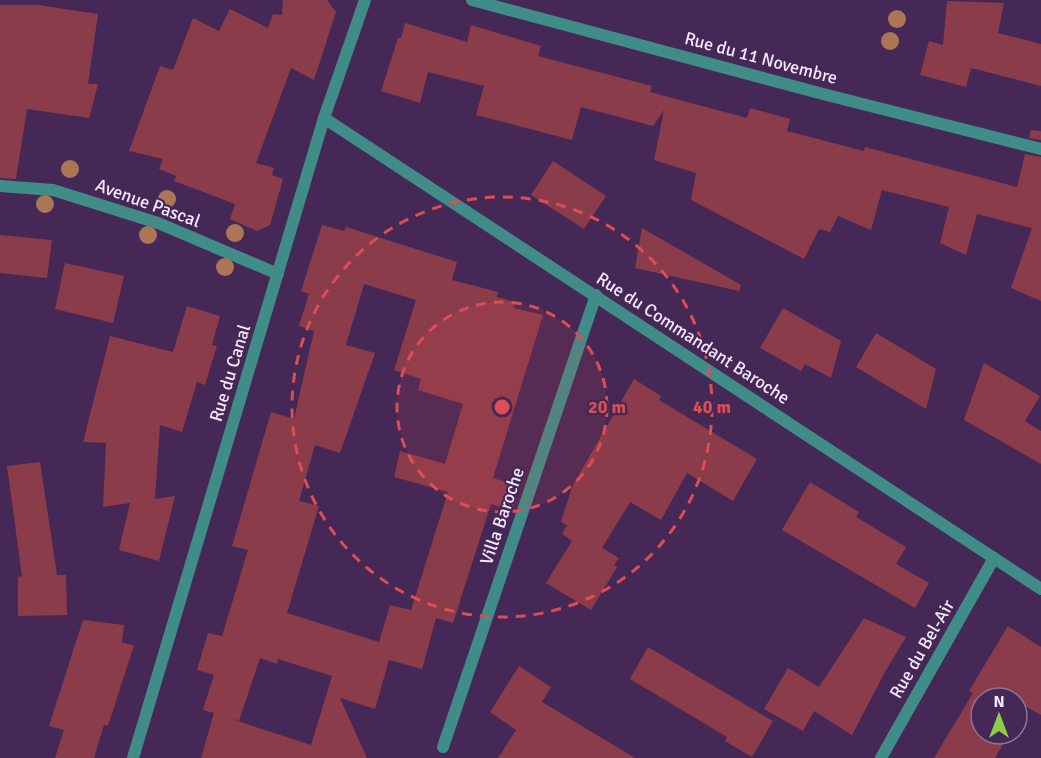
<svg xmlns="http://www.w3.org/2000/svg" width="1041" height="758" font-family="Signika,sans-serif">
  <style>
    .building { fill: #8b3c4a; fill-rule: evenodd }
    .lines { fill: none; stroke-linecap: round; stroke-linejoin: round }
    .lane { stroke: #3f8c89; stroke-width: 12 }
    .street { stroke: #3f8c89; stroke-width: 12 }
    .tree { fill: #ab7656 }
    .ring { fill: none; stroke: #dc4e53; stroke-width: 3; stroke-dasharray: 10 8 }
    .labels { text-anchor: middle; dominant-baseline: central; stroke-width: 4.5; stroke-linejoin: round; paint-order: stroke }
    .street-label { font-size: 18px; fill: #f4e7fe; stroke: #452855 }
    .centre { fill: #dc4e53; stroke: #452855; stroke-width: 3 }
    .ring-label { font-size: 18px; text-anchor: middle; font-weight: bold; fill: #dc4e53; stroke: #452855; stroke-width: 4.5; stroke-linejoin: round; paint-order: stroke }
  </style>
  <rect width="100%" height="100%" fill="#452855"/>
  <g class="building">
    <path d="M283 0H327L336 12 314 80 291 68 256 163 274 168 272 175 283 179 270 225 257 231 230 219 235 204 174 181 176 176 159 169 163 159 129 151 160 66 173 70 193 18 219 31 230 9 268 28 273 14 282 15Z"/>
    <path d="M947 1 1004 3 998 33 1041 44V86L971 68 966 87 920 75 929 41 943 45Z"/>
    <path d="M0 5H38L98 14 88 84H98L89 118 27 109 16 179 0 178Z"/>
    <path d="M405 23 467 42 471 25 541 46 538 56 652 86 650 92 747 118 750 108 790 119 787 131 864 151 865 147 1017 187 1025 154 1041 157V301L1011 288 1032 228 977 214 966 255 940 243 949 207 882 190 871 230 838 216 830 232 819 229 804 259 691 200 696 173 654 160 664 110 653 126 581 107 572 140 476 115 484 86 428 72 420 103 381 91 398 38H401Z"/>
    <path d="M1031 130 1041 131V140L1029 138Z"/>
    <path d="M553 161 606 196 584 229 531 195Z"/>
    <path d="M322 225 344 231 346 227 457 262 452 280 498 292 497 297 515 302 514 308 543 315 493 478 519 486 512 510 491 504 453 623 436 618 422 669 389 660 375 709 340 698 367 758H201L214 713 203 710 214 675 197 670 208 633 222 636 248 550 232 546 271 412 294 419 314 331 299 326 309 294 301 291ZM364 284 416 300 394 370 421 379 418 390 463 404 445 464 400 451 394 477 448 492 411 610 390 605 379 642 287 613 319 506 299 501 315 445 340 453 375 353 346 345ZM260 658 277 664 278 659 332 676 311 745 225 717 239 721Z"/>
    <path d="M642 228 741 285 739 291 635 268Z"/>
    <path d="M0 235 52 240 47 278 0 273Z"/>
    <path d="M65 263 124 276 113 323 55 309Z"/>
    <path d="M187 306 220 316 212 345 217 346 205 385 197 382 182 432 160 425 155 499 175 496 159 561 119 550 130 503 103 507 106 443 83 442 110 336 173 352Z"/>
    <path d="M783 308 841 341 831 378 805 364 801 371 760 348Z"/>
    <path d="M876 333 936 369 926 409 856 367Z"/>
    <path d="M984 363 1040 396 1025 421 1041 431V464L964 420Z"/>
    <path d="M634 379 661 396 659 400 757 459 733 501 687 473 661 520 630 502 602 548 619 558 614 565 617 567 591 610 546 583 572 541 562 534 567 525 561 522 572 487Z"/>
    <path d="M40 462 57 575H66L67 615 18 616V577L22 576 7 466Z"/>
    <path d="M810 482 859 512 856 517 906 547 896 564 929 583 915 608 782 530Z"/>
    <path d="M864 618 906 637 885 672 852 735 814 711 803 731 764 709 788 668 819 687Z"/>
    <path d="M83 620 124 625 122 643 134 645 108 726 104 725 94 758H55L64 730 49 726Z"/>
    <path d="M1008 626 1041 647V715L1025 706 1017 719V698H981V734H1009L995 758H934L973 693 969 691Z"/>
    <path d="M648 647 773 721 752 757 725 741 727 737 630 679Z"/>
    <path d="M519 666 551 687 542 702 635 758H498L516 730 490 712Z"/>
  </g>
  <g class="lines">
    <path class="lane" d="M443 747 596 295"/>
    <g class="street">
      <path d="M472 0 823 94 1041 149"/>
      <path d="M324 118 1041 589"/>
      <path d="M0 186 53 190 158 223 278 274"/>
      <path d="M133 758 324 118 365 0"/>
      <path d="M881 758 994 558"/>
    </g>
  </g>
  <g class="tree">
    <circle cx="897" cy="19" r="9"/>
    <circle cx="890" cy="41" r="9"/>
    <circle cx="70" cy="169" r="9"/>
    <circle cx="167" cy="199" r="9"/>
    <circle cx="45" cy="204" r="9"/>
    <circle cx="235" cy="233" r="9"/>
    <circle cx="148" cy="235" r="9"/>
    <circle cx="225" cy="267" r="9"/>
  </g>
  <circle cx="502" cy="407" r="105" fill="#dc4e53" fill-opacity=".12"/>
  <g class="ring">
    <circle cx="502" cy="407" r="105"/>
    <circle cx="502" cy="407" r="210"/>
  </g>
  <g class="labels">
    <g class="street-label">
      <text transform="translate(761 58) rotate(15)">Rue du 11 Novembre</text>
      <text transform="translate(148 203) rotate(20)">Avenue Pascal</text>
      <text transform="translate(693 338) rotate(33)">Rue du Commandant Baroche</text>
      <text transform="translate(230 373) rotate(-73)">Rue du Canal</text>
      <text transform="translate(502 516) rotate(-71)">Villa Baroche</text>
      <text transform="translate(922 649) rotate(-60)">Rue du Bel-Air</text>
    </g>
  </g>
  <circle cx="502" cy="407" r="9" class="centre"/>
  <g class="ring-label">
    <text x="607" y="413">20 m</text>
    <text x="712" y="413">40 m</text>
  </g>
  <g transform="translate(999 716)"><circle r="28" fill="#452855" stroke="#8b7499" stroke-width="1.5"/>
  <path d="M0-4.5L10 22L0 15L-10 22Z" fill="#8cce45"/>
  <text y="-9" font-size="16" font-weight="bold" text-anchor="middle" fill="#f4e7fe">N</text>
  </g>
</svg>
